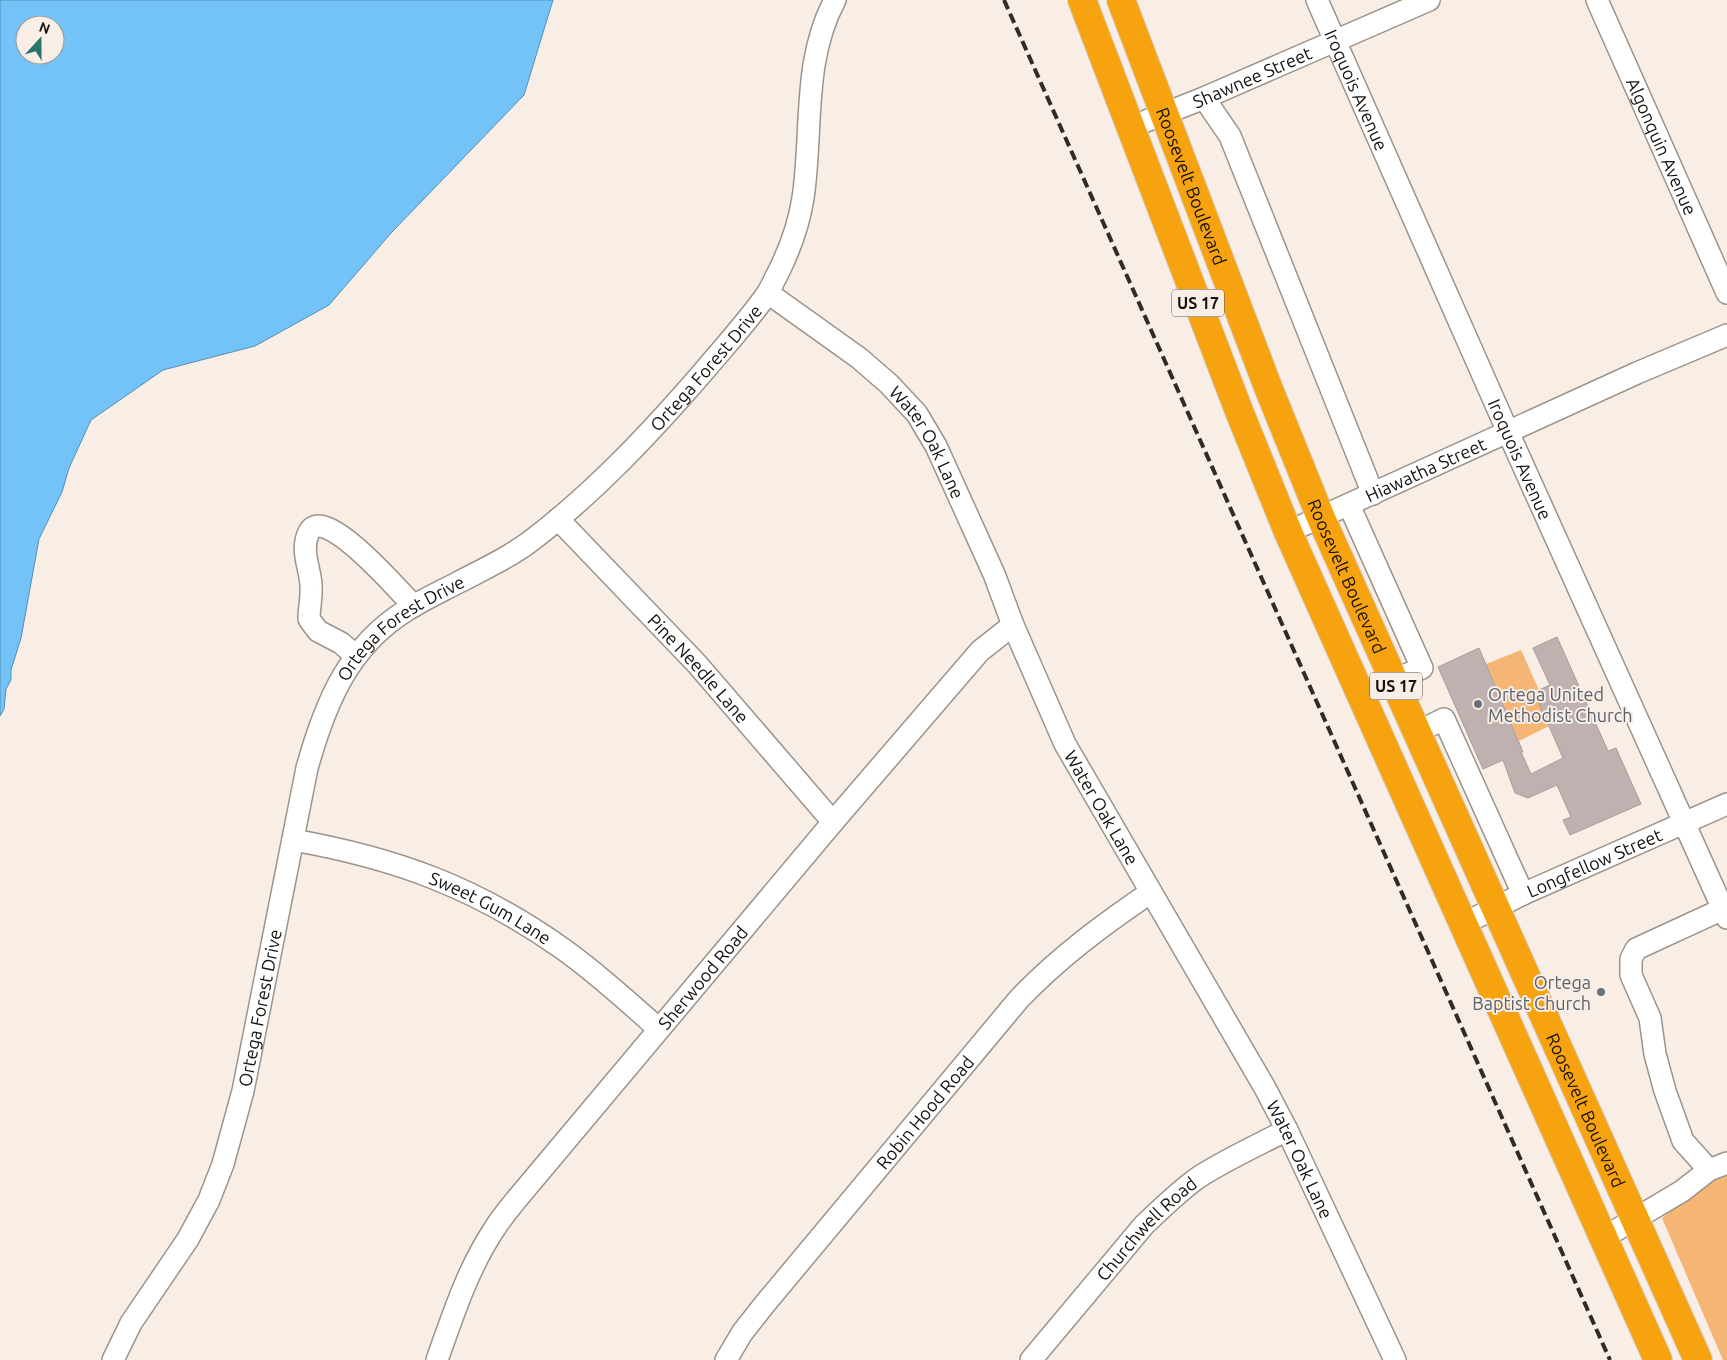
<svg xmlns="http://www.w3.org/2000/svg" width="1727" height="1360" font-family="Ubuntu,sans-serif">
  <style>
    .green { fill: #f4b575 }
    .water { fill: #74c3f8; stroke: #578eb2; fill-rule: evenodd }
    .building { fill: #bfb1af; stroke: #a89b99 }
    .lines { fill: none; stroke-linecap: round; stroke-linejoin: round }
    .minor-casing { stroke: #9c938b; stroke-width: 24 }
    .highway-casing { stroke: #d0cfcf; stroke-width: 30 }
    .minor { stroke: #fff; stroke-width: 21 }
    .highway { stroke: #f7a30f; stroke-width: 28 }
    .rail { stroke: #2f2b28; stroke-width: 4; stroke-dasharray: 10 5; stroke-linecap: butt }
    .worship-dot { fill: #6b7280; stroke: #f8eee5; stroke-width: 2 }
    .labels { text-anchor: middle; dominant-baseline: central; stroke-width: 4; stroke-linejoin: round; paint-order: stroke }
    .shield { fill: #f8eee5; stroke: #58534e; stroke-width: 1 }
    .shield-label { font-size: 16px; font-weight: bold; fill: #14110e }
    .street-label { font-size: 18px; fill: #14110e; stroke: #f8eee5 }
    .worship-label { font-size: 18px; fill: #5b616d; stroke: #f8eee5; text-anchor: start }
  </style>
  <rect width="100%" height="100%" fill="#f8eee5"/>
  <g class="green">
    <path d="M1521 650 1539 690 1549 726 1519 741 1486 664Z"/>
    <path d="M1727 1175V1360H1723L1662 1218C1681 1201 1703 1184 1727 1175Z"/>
  </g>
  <path class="water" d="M0 0H553L524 95 392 232 329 305 255 346 163 370 91 420 69 468 62 492 39 539 21 638 11 670V680L6 689 4 709 0 716ZM25 25H55V55H25Z"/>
  <path class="building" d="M1557 637 1608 751 1616 748 1641 804 1570 835 1563 820 1571 817 1557 785 1528 798 1515 793 1503 760 1483 769 1438 667 1479 648 1523 752H1521L1531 774 1563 758 1534 692 1550 685 1533 648Z"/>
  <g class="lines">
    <g class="minor-casing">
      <g id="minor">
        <path id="s1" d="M1317 0 1508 432 1727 918"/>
        <path id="s2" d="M1597 0 1727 293"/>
        <path d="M1204 98 1230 136 1373 494"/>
        <path id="s3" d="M1131 127 1204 98 1429 0"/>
        <path id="s4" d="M768 293 859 358 889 384 917 414 936 446 994 574 1013 625 1065 744 1265 1088 1287 1130 1395 1360"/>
        <path d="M1349 505 1422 668 1394 680"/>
        <path id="s5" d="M558 519 697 664 833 822"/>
        <path id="s6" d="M1288 532 1637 373 1727 335"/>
        <path d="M356 656 341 643 318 631 309 619C309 608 312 596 311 585 310 567 300 550 309 532 324 502 402 595 414 606"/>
        <path d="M1417 732 1444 719 1523 894"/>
        <path id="s7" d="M293 840C396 858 477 888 563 949 597 973 628 1002 659 1029"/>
        <path id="s8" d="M1463 924 1523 894 1727 804"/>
        <path d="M1709 1170 1683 1141 1665 1091 1655 1054 1650 1018 1631 975V959L1636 949 1723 909"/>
        <path d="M1603 1238 1682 1191 1709 1170 1727 1163"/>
        <path id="s9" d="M113 1360 131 1323 188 1239 209 1200 223 1164 243 1091 307 768C325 704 348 646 407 610 424 599 442 591 459 582 486 568 512 556 536 537 598 489 653 430 704 371 725 346 748 321 767 294 771 288 774 280 778 273 790 249 799 224 803 198 813 132 802 61 835 0"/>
        <path id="s10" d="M437 1360C453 1315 468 1268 495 1228 501 1218 509 1209 516 1200L833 822 980 651 1013 625"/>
        <path id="s11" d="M726 1360 742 1333 764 1305 1019 999C1059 957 1104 924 1151 892"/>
        <path id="s12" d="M1031 1360 1144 1225C1161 1209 1179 1191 1199 1177 1227 1159 1258 1145 1287 1130"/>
      </g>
    </g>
    <g class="highway-casing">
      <g id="highway">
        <path d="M1082 0 1239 411 1288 532 1658 1360"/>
        <path id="s13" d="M1121 0 1268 387 1321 518 1698 1360"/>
      </g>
    </g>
    <use href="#minor" class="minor"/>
    <use href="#highway" class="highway"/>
    <path class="rail" d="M1004 0 1610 1360"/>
  </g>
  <g class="worship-dot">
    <circle cx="1478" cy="704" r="5"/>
    <circle cx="1601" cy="992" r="5"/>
  </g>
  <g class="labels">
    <g class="shield">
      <rect x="1172" y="289.5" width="52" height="27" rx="4"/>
      <rect x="1370" y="672.5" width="52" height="27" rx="4"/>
    </g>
    <g class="shield-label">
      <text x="1198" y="303">US 17</text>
      <text x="1396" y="686">US 17</text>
    </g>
    <g class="street-label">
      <text stroke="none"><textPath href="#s3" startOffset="131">Shawnee Street</textPath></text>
      <text stroke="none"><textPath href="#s1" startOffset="98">Iroquois Avenue</textPath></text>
      <text stroke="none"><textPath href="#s2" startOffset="160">Algonquin Avenue</textPath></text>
      <text stroke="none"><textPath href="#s13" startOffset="199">Roosevelt Boulevard</textPath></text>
      <text stroke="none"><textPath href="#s9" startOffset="1211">Ortega Forest Drive</textPath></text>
      <text stroke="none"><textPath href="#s4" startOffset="222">Water Oak Lane</textPath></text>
      <text stroke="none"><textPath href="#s1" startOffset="502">Iroquois Avenue</textPath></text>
      <text stroke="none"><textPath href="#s6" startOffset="151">Hiawatha Street</textPath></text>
      <text stroke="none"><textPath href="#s13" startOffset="619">Roosevelt Boulevard</textPath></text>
      <text stroke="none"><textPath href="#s9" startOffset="806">Ortega Forest Drive</textPath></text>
      <text stroke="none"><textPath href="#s5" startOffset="205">Pine Needle Lane</textPath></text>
      <text stroke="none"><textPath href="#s4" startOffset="628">Water Oak Lane</textPath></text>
      <text stroke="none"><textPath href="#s8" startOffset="145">Longfellow Street</textPath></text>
      <text stroke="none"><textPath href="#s7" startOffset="210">Sweet Gum Lane</textPath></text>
      <text stroke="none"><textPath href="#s10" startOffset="470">Sherwood Road</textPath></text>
      <text stroke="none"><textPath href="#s9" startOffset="386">Ortega Forest Drive</textPath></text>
      <text stroke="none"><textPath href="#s13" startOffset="1204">Roosevelt Boulevard</textPath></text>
      <text stroke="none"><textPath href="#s11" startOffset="318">Robin Hood Road</textPath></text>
      <text stroke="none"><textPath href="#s4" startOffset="1032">Water Oak Lane</textPath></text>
      <text stroke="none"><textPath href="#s12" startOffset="175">Churchwell Road</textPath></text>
    </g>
    <g class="worship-label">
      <text x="1488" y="694">Ortega United<tspan x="1488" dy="21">Methodist Church</tspan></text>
      <text x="1591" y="982" text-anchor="end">Ortega<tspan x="1591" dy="21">Baptist Church</tspan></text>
    </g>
  </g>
  <g transform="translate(40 40) rotate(21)"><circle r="24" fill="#f8eee5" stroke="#9d968f"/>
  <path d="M0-4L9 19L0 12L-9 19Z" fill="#2a7470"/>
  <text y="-8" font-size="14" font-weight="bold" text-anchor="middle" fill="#14110e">N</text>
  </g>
</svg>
